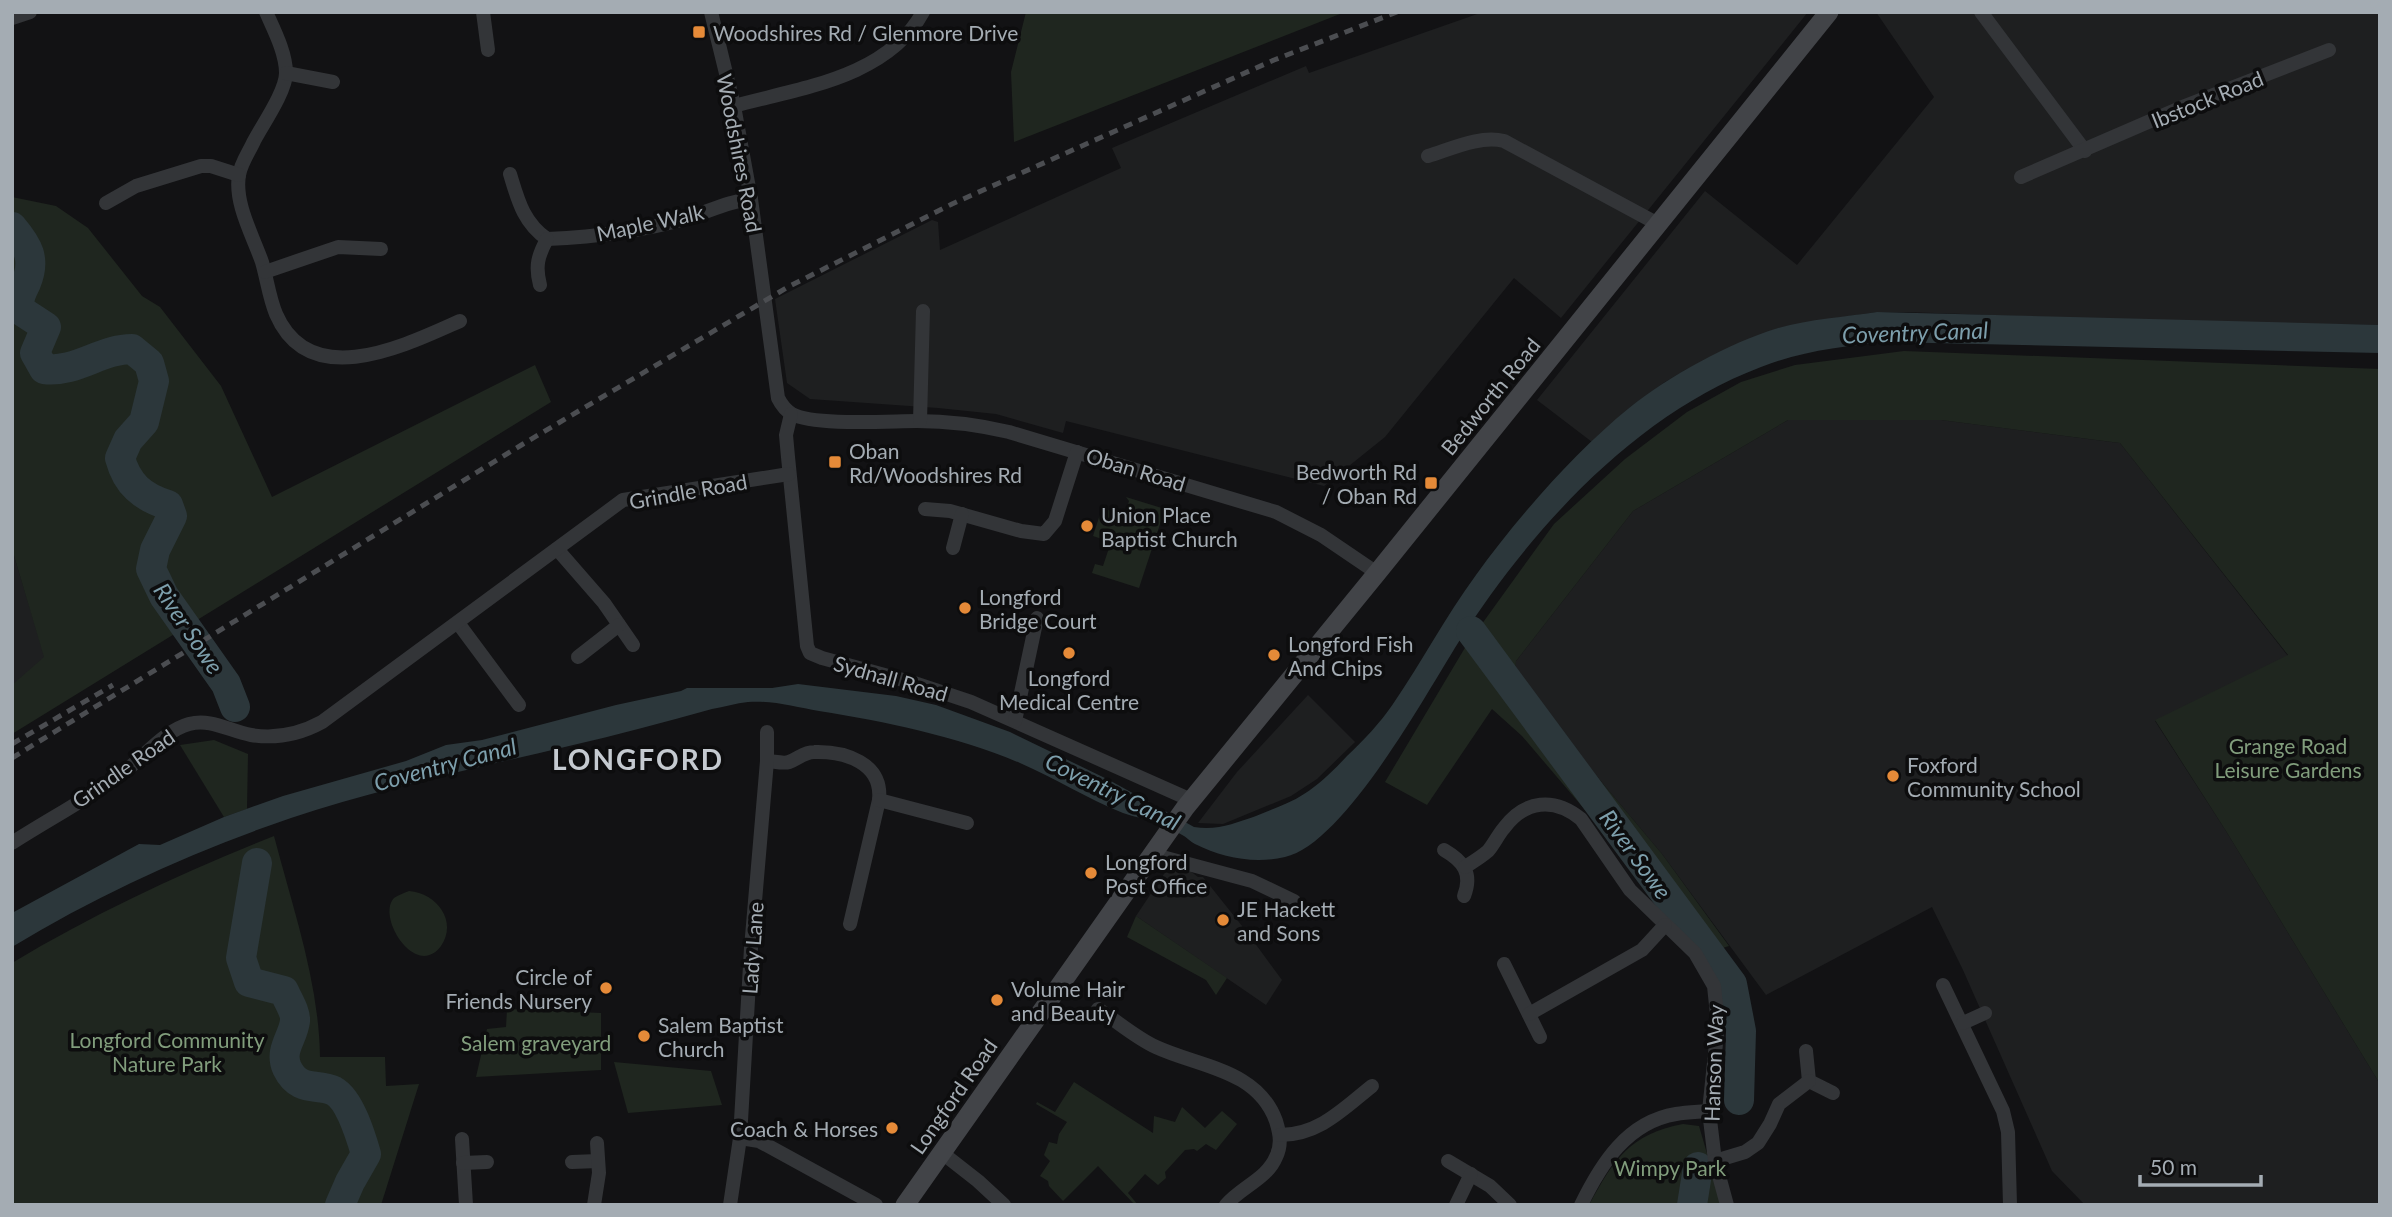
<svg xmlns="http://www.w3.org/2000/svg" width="2392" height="1217" font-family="Lato,sans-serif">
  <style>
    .built { fill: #1e1f20 }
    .green { fill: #1f261f }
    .water { fill: #2c373b }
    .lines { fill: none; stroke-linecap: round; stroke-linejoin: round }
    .river { stroke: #2c373b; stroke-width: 30 }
    .street { stroke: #333538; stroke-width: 14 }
    .secondary { stroke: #424448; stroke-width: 19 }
    .rail { stroke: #4b4d51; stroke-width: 5; stroke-dasharray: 9 7; stroke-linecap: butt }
    .poi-dot { fill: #e58a38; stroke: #0d0d0e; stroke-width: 2.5 }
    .labels { text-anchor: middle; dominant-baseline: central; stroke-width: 7; stroke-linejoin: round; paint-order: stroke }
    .poi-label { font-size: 21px; fill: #a4acb3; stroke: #0d0d0e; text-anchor: start }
    .street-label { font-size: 21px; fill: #a4acb3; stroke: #0d0d0e }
    .park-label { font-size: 21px; fill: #819d7c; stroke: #0d0d0e }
    .water-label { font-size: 23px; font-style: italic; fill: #7d9fac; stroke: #0d0d0e }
    .district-label { font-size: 28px; font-weight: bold; letter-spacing: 2px; fill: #c5cad0; stroke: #0d0d0e }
  </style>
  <rect width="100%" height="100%" fill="#121214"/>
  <g class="built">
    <path d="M1483 12H1808L1561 318 1514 278 1385 437 1324 486 1066 421 1063 433 996 414 938 408 810 399 787 383 775 299 932 220 938 222 940 250 1121 168 1112 148 1306 66 1309 73Z"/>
    <path d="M1876 12H2379L2380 325 2224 323 1905 312H1877L1810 322 1778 328 1716 355 1687 369 1665 382 1629 408 1592 442 1537 400 1705 191 1797 265 1934 97Z"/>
    <path d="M1788 420H1941L2120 443 2288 656 2155 721 2226 831 2380 1084V1205H2085L2052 1171 1963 970 1932 907 1766 995 1662 854 1515 679 1516 661 1633 511Z"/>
    <path d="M12 549 52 681 12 709Z"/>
    <path d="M1308 695 1355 742 1317 779 1291 796 1223 824 1198 823 1237 772Z"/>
    <path d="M1181 864 1198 877H1203L1246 931 1282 980 1266 1005 1136 916 1170 865Z"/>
  </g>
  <g class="green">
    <path d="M1026 12H1345L1014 142 1011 72Z"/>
    <path d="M12 197 56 206 88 228 142 296 160 307 221 386 272 497 535 365 551 402 12 734V685L44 657 12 549Z"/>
    <path d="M1904 351 2380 369V1084L2226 831 2155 720 2288 655 2120 443 1941 420H1788L1633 511 1516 661 1515 679 1662 854 1729 946 1707 953 1522 736 1492 709 1427 805 1385 782 1466 646 1554 524 1625 459 1687 412 1741 382 1795 365Z"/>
    <path d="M1126 497 1165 509 1139 588 1092 573 1095 564 1103 566 1111 542 1093 536 1102 508 1125 515 1129 501Z"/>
    <path d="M214 740 248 754 247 809 224 817 180 745Z"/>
    <path d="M274 836C293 909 319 982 320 1057H385L386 1086 419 1084 381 1205H12V963C95 913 184 872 274 836Z"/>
    <path d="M409 891C437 893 458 922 441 946 416 980 376 917 394 898 398 895 404 893 409 891Z"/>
    <path d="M1136 916 1227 978 1216 995 1206 980 1127 937Z"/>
    <path d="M507 1009 601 1013V1070L476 1077 487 1029 506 1027Z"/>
    <path d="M614 1062 711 1071 722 1105 628 1113Z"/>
    <path d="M1074 1082 1153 1133 1154 1116 1175 1122 1182 1107 1205 1128 1222 1111 1237 1124 1216 1150 1206 1144 1197 1151 1194 1149 1185 1150 1165 1172 1166 1178 1158 1185 1145 1174 1128 1193 1138 1205H1135L1098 1166 1063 1201 1049 1186 1048 1181 1040 1176 1050 1161 1044 1155 1049 1142 1057 1144 1059 1134 1067 1122 1036 1104 1037 1102 1055 1112Z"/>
    <path d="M1683 1124 1699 1126 1722 1205H1589C1614 1159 1630 1134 1683 1124Z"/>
  </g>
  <path class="water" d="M1877 312 2380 325V353L1887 342C1845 346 1801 351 1761 367 1634 415 1530 530 1458 643 1426 694 1344 844 1285 857 1254 864 1223 858 1195 844 1191 842 1187 838 1184 836 1176 831 1166 827 1158 823 1147 819 1134 817 1123 813 1088 799 1055 778 1020 763 956 736 887 722 819 711 796 707 771 700 748 702 736 703 724 707 712 709 665 722 617 735 569 746 476 768 381 788 291 818 194 851 99 894 12 947V913L139 844 160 845 224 817 283 796 406 761 446 745 482 740 616 705 681 691 687 688H772L798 684 896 696 936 705 1010 732 1109 780 1194 827C1217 831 1235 823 1256 816 1272 809 1289 804 1304 794 1320 784 1334 770 1347 756 1364 740 1380 723 1393 704 1422 662 1445 617 1476 575 1517 518 1575 452 1629 408 1669 376 1729 343 1778 328 1810 319 1845 317 1877 312Z"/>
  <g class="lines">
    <g class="river">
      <path d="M12 227C28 246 36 259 26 283 21 293 18 299 20 310L46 327 35 353 44 369C76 373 101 349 132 349L149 363 154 381 144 422 128 440 120 458C127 484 142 497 168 505L172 516 155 550 151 569 164 596 226 684 235 707"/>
      <path d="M1471 631 1732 984 1741 1031 1739 1100"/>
      <path d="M257 863 241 958 249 982 284 991C287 999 296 1012 295 1021 293 1038 279 1050 287 1068 299 1093 318 1083 334 1091 350 1100 361 1137 366 1154L350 1182 340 1205"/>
      <path d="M1692 1205 1698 1167"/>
    </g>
    <g class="street">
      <path d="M266 12C274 30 286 53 286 73 286 91 263 124 254 141 249 152 241 163 239 175 234 203 253 236 262 262 267 279 269 297 276 314 310 393 406 345 460 321"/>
      <path d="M483 12 488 50"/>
      <path d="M711 12 734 106 751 199 778 398C781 404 785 410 792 414 814 426 889 421 917 421 948 421 979 425 1009 432L1276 512 1321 535 1377 573"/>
      <path d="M1981 12 2085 151"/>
      <path d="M12 18 30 12"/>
      <path d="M286 73 333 82"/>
      <path d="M734 106C799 88 887 78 923 12"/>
      <path d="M1428 156C1451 149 1480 135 1504 141L1658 224"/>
      <path d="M510 174C518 200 523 222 547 239 594 237 643 231 688 218 710 211 729 201 751 199"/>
      <path d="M2021 177 2185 106 2329 50"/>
      <path d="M106 203 136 186 201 166H211L239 175"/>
      <path d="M265 272 338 247 381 249"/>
      <path d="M540 285C535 266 538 256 547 239"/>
      <path d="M791 414 786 435 788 457 807 646 810 653 822 658 914 683 971 702 1191 800"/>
      <path d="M920 421 923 311"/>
      <path d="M925 509 950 511 1021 531 1044 534 1055 521 1077 452"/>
      <path d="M953 548 962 514"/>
      <path d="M557 549 604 603 633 645"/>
      <path d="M458 623 519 705"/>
      <path d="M578 657 619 625"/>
      <path d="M1015 721 1037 618"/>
      <path d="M767 761C773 761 783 764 789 762 798 759 804 752 814 752 845 751 883 763 879 800L850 924"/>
      <path d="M879 800 967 823"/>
      <path d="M12 843C49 819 90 798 125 771 145 756 164 731 189 724 211 718 229 731 251 735 276 739 300 734 322 722L623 500 789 474"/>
      <path d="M1444 850C1463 861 1473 873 1464 896"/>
      <path d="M1151 854 1252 881 1294 901"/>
      <path d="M1465 867C1473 862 1481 857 1488 851 1494 844 1498 835 1504 828 1525 800 1554 797 1581 819L1630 890 1695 953 1714 986 1718 1024 1709 1111 1715 1161 1727 1205"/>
      <path d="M1504 964 1540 1037"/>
      <path d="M1943 985 2003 1111 2008 1132 2010 1205"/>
      <path d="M1098 1009C1117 1021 1136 1038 1156 1047 1199 1067 1257 1069 1276 1121 1280 1134 1282 1145 1276 1157 1267 1179 1241 1187 1226 1205"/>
      <path d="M1529 1014 1642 950 1665 925"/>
      <path d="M1963 1023 1985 1013"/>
      <path d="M1806 1051 1809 1081 1833 1093"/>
      <path d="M1280 1135C1319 1135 1343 1109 1372 1086"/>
      <path d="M740 1138 759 1141 876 1205"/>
      <path d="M462 1139 466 1205"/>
      <path d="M941 1152 978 1181 1004 1205"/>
      <path d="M1448 1161 1490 1186 1510 1205"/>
      <path d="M1715 1161 1745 1152 1758 1143 1770 1124 1779 1104 1809 1081"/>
      <path d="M572 1162 598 1161"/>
      <path d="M463 1163 487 1162"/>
      <path d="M594 1205 599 1173 597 1143"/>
      <path d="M730 1205 740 1138 751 948 767 761V732"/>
      <path d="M1456 1205 1471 1174"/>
      <path d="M1581 1205C1601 1164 1627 1122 1676 1114 1687 1112 1698 1112 1709 1111"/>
    </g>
    <path class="secondary" d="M905 1205 1185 808 1377 573 1829 12"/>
    <g class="rail">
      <path d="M12 744 113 685"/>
      <path d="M12 758 523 444 788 287 952 204 1274 60 1397 12"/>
    </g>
  </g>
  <g class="poi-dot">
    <rect x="692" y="25" width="14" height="14" rx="3.5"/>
    <rect x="828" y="455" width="14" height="14" rx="3.5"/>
    <rect x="1424" y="476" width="14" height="14" rx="3.5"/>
    <circle cx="1087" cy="526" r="7"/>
    <circle cx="965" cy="608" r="7"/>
    <circle cx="1069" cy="653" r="7"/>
    <circle cx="1274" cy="655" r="7"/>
    <circle cx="1893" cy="776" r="7"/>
    <circle cx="1091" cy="873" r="7"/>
    <circle cx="1223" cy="920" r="7"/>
    <circle cx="606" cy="988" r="7"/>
    <circle cx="997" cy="1000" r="7"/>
    <circle cx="644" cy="1036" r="7"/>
    <circle cx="892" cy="1128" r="7"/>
  </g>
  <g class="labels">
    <g class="poi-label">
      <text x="713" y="32">Woodshires Rd / Glenmore Drive</text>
      <text x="849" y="450">Oban<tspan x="849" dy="24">Rd/Woodshires Rd</tspan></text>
      <text x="1417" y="471" text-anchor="end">Bedworth Rd<tspan x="1417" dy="24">/ Oban Rd</tspan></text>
      <text x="1101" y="514">Union Place<tspan x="1101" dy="24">Baptist Church</tspan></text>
      <text x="979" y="596">Longford<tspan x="979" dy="24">Bridge Court</tspan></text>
      <text x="1288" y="643">Longford Fish<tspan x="1288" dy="24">And Chips</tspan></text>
      <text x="1069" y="677" text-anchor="middle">Longford<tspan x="1069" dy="24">Medical Centre</tspan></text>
      <text x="1907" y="764">Foxford<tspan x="1907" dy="24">Community School</tspan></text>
      <text x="1105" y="861">Longford<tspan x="1105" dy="24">Post Office</tspan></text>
      <text x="1237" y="908">JE Hackett<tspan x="1237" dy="24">and Sons</tspan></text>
      <text x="592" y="976" text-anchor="end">Circle of<tspan x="592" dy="24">Friends Nursery</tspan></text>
      <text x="1011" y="988">Volume Hair<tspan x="1011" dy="24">and Beauty</tspan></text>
      <text x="658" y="1024">Salem Baptist<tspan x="658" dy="24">Church</tspan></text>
      <text x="878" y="1128" text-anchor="end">Coach &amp; Horses</text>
    </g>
    <g class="street-label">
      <text transform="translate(2207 99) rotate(-22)">Ibstock Road</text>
      <text transform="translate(740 153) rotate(79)">Woodshires Road</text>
      <text transform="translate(650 222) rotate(-12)">Maple Walk</text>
      <text transform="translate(1490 396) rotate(-51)">Bedworth Road</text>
      <text transform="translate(1136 469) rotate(17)">Oban Road</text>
      <text transform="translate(688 491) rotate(-10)">Grindle Road</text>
      <text transform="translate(891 678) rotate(16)">Sydnall Road</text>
      <text transform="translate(123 768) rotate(-35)">Grindle Road</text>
      <text transform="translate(752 948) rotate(-86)">Lady Lane</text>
      <text transform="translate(1713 1063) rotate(-88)">Hanson Way</text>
      <text transform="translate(953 1096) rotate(-55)">Longford Road</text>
    </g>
    <g class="park-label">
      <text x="2288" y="745">Grange Road<tspan x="2288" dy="24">Leisure Gardens</tspan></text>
      <text x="167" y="1039">Longford Community<tspan x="167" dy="24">Nature Park</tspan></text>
      <text x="536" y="1042">Salem graveyard</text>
      <text x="1670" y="1167">Wimpy Park</text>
    </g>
    <g class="water-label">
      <text transform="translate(1915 332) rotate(-2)">Coventry Canal</text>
      <text transform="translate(189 628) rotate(56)">River Sowe</text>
      <text transform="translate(445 764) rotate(-15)">Coventry Canal</text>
      <text transform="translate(1113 791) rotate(26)">Coventry Canal</text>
      <text transform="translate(1636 854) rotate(54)">River Sowe</text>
    </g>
    <g class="district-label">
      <text x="638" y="759">LONGFORD</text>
    </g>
  </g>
  <rect width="2392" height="1217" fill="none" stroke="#a4acb3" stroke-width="28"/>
  <path d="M2140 1175v10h121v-10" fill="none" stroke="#a4acb3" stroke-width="3.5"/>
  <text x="2150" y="1175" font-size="21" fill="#a4acb3" stroke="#0d0d0e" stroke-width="5" paint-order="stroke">50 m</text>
</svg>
